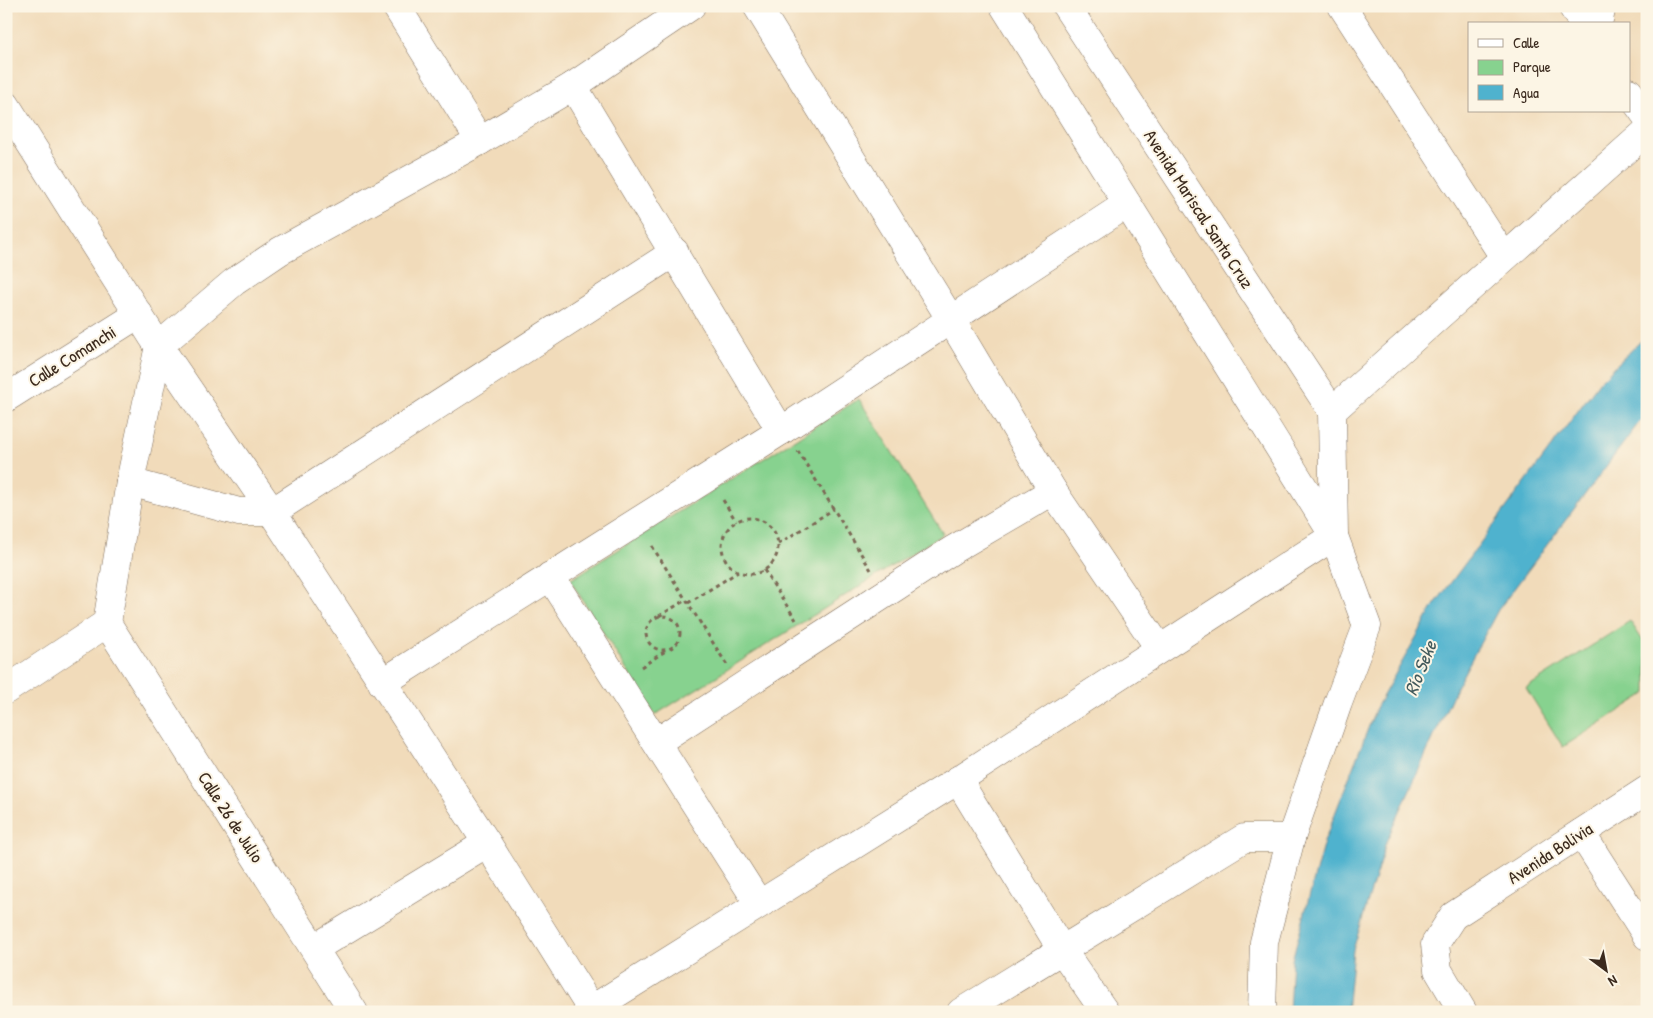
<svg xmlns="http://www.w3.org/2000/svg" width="1653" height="1018" font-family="'Patrick Hand',sans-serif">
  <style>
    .green { fill: #87d28f; stroke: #617e56 }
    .water { fill: #4fb2ce; stroke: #456e76 }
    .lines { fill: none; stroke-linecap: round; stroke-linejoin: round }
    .minor-casing { stroke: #7b6855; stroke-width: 29 }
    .path { stroke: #7b6855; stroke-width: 3; stroke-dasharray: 4 4; stroke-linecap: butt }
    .minor { stroke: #fff; stroke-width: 28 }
    .labels { text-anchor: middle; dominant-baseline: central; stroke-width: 4; stroke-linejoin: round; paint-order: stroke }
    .street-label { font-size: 18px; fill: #3b2a1e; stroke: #fcf5e5 }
    .water-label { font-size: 19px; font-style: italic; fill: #425a5c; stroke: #fcf5e5 }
  </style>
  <rect width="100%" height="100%" fill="#fcf5e5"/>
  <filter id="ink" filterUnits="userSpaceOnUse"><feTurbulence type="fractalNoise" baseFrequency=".02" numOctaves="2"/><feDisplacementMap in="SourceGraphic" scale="10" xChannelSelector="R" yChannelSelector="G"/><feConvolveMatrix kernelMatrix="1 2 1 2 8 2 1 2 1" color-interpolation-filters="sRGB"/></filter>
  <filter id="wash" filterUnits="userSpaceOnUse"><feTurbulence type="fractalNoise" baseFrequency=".0096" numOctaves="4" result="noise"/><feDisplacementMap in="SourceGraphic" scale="20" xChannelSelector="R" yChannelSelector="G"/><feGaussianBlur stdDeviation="1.12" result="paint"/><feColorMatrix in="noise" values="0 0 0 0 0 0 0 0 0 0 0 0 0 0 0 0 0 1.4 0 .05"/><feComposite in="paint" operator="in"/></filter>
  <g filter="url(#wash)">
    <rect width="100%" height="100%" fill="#f1dbba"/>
    <g class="green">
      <path d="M859 399 943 534 655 715 570 580Z"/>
      <path d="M1630 621 1647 647V693L1563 747 1526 688Z"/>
    </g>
    <path class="water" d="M1647 335V415L1638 424 1498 610 1456 688 1386 842 1353 950 1347 1012H1289L1292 960 1324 842 1376 708 1435 604 1600 381Z"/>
  </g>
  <g filter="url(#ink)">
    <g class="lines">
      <g class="minor-casing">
        <g id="minor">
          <path d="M396 6 480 141"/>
          <path d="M757 6 951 320 1053 491 1159 648"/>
          <path d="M1066 6 1332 411"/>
          <path d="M1342 6 1504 257"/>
          <path d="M1572 6 1583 24"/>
          <path d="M1598 24 1602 6"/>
          <path d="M573 86 781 431"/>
          <path d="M1629 92 1647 117"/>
          <path d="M6 105 152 336 272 512 487 843 593 1012"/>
          <path d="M6 398 139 314"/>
          <path d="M130 482 239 512H272L675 252"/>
          <path d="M550 576 759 904"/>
          <path d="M107 623 354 1012"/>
          <path d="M382 683 781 431 1127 204"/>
          <path d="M6 690 107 623 130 482 159 346 234 282 280 251 480 141 573 86 691 6"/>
          <path d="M657 742 954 549 1053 491"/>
          <path d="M958 780 1062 950 1105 1012"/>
          <path d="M1581 833 1647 936"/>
          <path d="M315 948 487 843"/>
          <path d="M592 1009 958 780 1334 536 1004 6"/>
          <path d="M961 1012 1244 838H1291"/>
          <path d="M1262 1012 1264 942 1291 838 1338 703 1367 626 1334 536 1332 411 1647 131"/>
          <path d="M1463 1012 1438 970 1435 944 1453 916 1647 790"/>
        </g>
      </g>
      <g class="path">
        <path d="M798 451 871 570"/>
        <path d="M723 500 736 521"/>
        <circle cx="750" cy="546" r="28"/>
        <path d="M778 544 834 509"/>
        <path d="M652 546 727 665"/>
        <path d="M764 570 796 620"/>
        <path d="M688 603 738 572"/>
        <path d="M659 616 686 600"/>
        <circle cx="663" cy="633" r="17"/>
        <path d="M641 667 667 650"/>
      </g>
      <use href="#minor" class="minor"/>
    </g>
  </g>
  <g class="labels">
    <g class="street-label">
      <text transform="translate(1199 209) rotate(57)">Avenida Mariscal Santa Cruz</text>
      <text transform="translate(72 356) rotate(-32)">Calle Comanchi</text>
      <text transform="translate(231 817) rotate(57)">Calle 26 de Julio</text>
      <text transform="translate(1550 853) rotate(-33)">Avenida Bolivia</text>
    </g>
    <g class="water-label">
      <text transform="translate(1420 668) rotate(-68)">Río Seke</text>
    </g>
  </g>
  <rect width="1653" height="1018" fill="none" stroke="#fcf5e5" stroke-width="25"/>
  <rect x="1468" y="22" width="162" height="90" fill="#fcf5e5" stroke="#afa495"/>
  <rect x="1478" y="39" width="25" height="8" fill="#ffffff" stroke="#afa495"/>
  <text x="1513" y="48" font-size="15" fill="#3b2a1e">Calle</text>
  <rect x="1478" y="60" width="25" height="15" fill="#87d28f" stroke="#afa495"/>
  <text x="1513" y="72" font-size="15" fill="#3b2a1e">Parque</text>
  <rect x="1478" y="85" width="25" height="15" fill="#4fb2ce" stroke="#afa495"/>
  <text x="1513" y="98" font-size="15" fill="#3b2a1e">Agua</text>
  <g transform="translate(1606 970) rotate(148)" stroke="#fcf5e5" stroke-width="4" paint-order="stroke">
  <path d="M0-4L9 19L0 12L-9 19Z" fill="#3b2a1e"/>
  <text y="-8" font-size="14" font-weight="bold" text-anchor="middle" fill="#3b2a1e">N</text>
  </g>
</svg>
